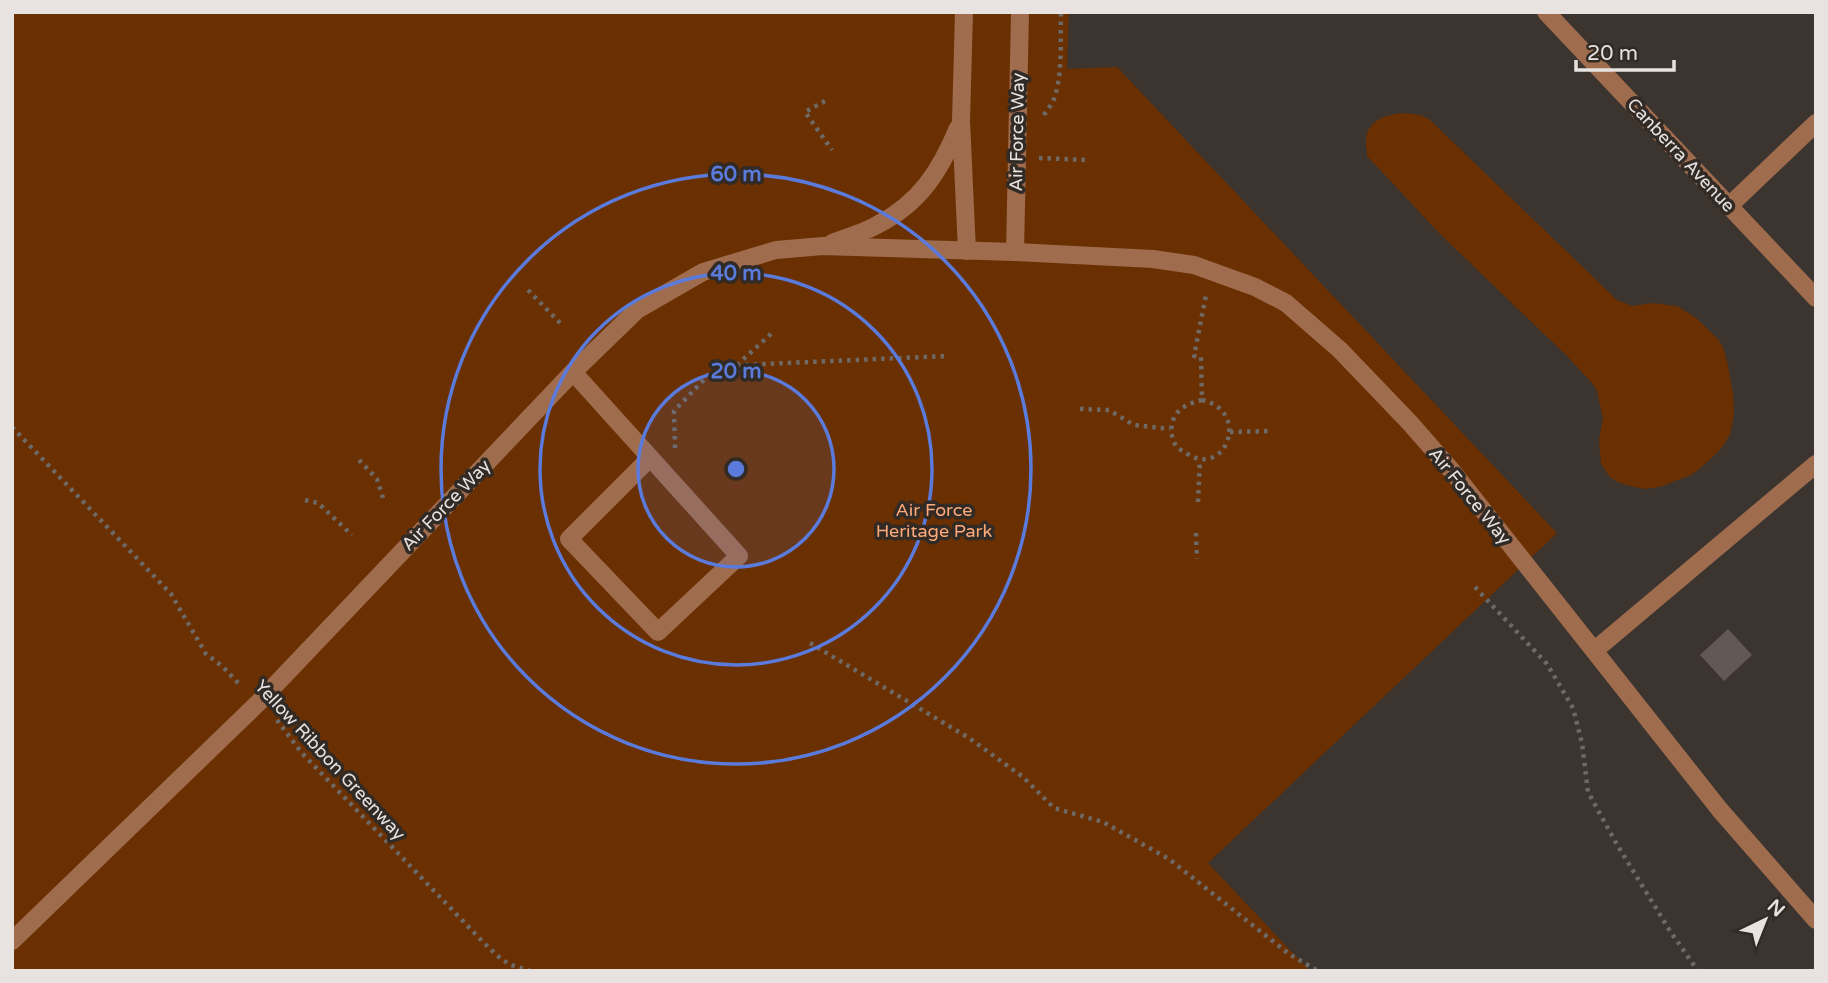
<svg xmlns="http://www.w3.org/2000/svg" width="1828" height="983" font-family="'Varela Round',sans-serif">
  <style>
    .green { fill: #6a3002 }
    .building { fill: #625954 }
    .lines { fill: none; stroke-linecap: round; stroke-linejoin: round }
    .path { stroke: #6f6965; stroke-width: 4.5; stroke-dasharray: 3.5 5; stroke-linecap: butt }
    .minor { stroke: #a06c4e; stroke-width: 18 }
    .ring { fill: none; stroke: #5a7bdb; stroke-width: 3.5 }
    .labels { text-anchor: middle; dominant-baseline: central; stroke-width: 7; stroke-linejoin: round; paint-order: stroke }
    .street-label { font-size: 18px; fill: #e8e3e1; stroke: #312a25 }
    .park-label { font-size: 18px; fill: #feaa7a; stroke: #312a25 }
    .centre { fill: #5a7bdb; stroke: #312a25; stroke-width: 3.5 }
    .ring-label { font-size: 21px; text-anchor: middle; font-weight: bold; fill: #5a7bdb; stroke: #312a25; stroke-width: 7; stroke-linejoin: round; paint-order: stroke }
  </style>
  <rect width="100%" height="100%" fill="#3b342f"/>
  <g class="green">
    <path d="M12 12H1069L1067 69 1117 67 1557 533 1208 863 1310 971H12Z"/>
    <path d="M1403 113 1420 115 1429 119 1617 300 1632 306 1653 303 1677 306 1696 318 1718 339 1723 347 1727 361 1733 395 1734 415 1730 434 1725 443 1719 451 1697 471 1689 476 1659 487 1645 489 1630 486 1617 482 1610 477 1601 464 1599 439 1603 418 1597 391 1592 383 1567 356 1441 235 1367 156C1367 150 1365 144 1366 138 1369 119 1387 115 1403 113Z"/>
  </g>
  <path class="building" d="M1728 629 1752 655 1724 681 1700 655Z"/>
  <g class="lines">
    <g class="path">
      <path d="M825 101 805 112 832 150"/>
      <path d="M1044 115C1048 109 1053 103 1055 96 1063 70 1060 39 1061 12"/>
      <path d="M1039 158 1087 160"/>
      <path d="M528 290 560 323"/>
      <path d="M737 365 772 333"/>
      <path d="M1202 400C1195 402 1188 404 1182 408 1170 417 1168 435 1177 447 1178 448 1184 452 1186 453 1225 480 1252 411 1202 400L1201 357 1194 356 1206 295"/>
      <path d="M1080 409 1109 410 1134 425 1170 429"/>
      <path d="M12 427 171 594 206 654 222 666 240 685"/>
      <path d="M1230 432 1271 431"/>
      <path d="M675 448 674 411 717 366 947 356"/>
      <path d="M359 460 377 479 384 501"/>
      <path d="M305 500 318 503 352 535"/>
      <path d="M1198 502 1200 460"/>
      <path d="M1196 533 1197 559"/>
      <path d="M1475 587 1547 664 1573 708 1582 743 1588 792 1616 843 1670 931 1698 971"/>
      <path d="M810 643 969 738 1023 777 1054 808 1103 822 1169 859 1289 954 1318 971"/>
      <path d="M277 720 301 752 484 943 501 959 511 965 530 971"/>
    </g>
    <g class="minor">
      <path d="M964 12 961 121 967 251"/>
      <path d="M1546 12 1816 298"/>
      <path d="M1729 206 1816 123"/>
      <path d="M832 243C847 237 863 233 877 225 920 203 940 171 958 128"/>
      <path d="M1015 252 1020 12"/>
      <path d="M573 372 739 556 658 632 569 539 650 458"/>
      <path d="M1595 650 1816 464"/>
      <path d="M12 941 258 703 573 372 637 310 703 272 776 250 823 246 1015 252 1153 259 1194 265 1255 287 1286 303 1340 350 1410 423 1452 471 1720 810 1816 920"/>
    </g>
  </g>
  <circle cx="736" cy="469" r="98" fill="#5a7bdb" fill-opacity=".12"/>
  <g class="ring">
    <circle cx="736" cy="469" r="98"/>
    <circle cx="736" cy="469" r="196"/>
    <circle cx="736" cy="469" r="295"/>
  </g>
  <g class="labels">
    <g class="street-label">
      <text transform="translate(1017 132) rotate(-89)">Air Force Way</text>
      <text transform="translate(1681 155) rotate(47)">Canberra Avenue</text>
      <text transform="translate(1470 496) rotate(51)">Air Force Way</text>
      <text transform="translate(446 505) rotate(-46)">Air Force Way</text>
      <text transform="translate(330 760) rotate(47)">Yellow Ribbon Greenway</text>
    </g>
    <g class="park-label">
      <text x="934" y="510">Air Force<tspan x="934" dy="21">Heritage Park</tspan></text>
    </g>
  </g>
  <circle cx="736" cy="469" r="10" class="centre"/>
  <g class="ring-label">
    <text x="736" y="181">60 m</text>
    <text x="736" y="280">40 m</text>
    <text x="736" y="378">20 m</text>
  </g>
  <rect width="1828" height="983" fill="none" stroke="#e8e3e1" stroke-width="28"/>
  <g transform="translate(1765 920) rotate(43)" stroke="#312a25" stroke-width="5" paint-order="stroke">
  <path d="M0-5L12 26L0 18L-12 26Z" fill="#e8e3e1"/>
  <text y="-10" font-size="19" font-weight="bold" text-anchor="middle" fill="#e8e3e1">N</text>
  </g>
  <path d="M1576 60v10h98v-10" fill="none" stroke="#e8e3e1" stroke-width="3.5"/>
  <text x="1587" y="60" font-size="21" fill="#e8e3e1" stroke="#312a25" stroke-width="5" paint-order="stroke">20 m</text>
</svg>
